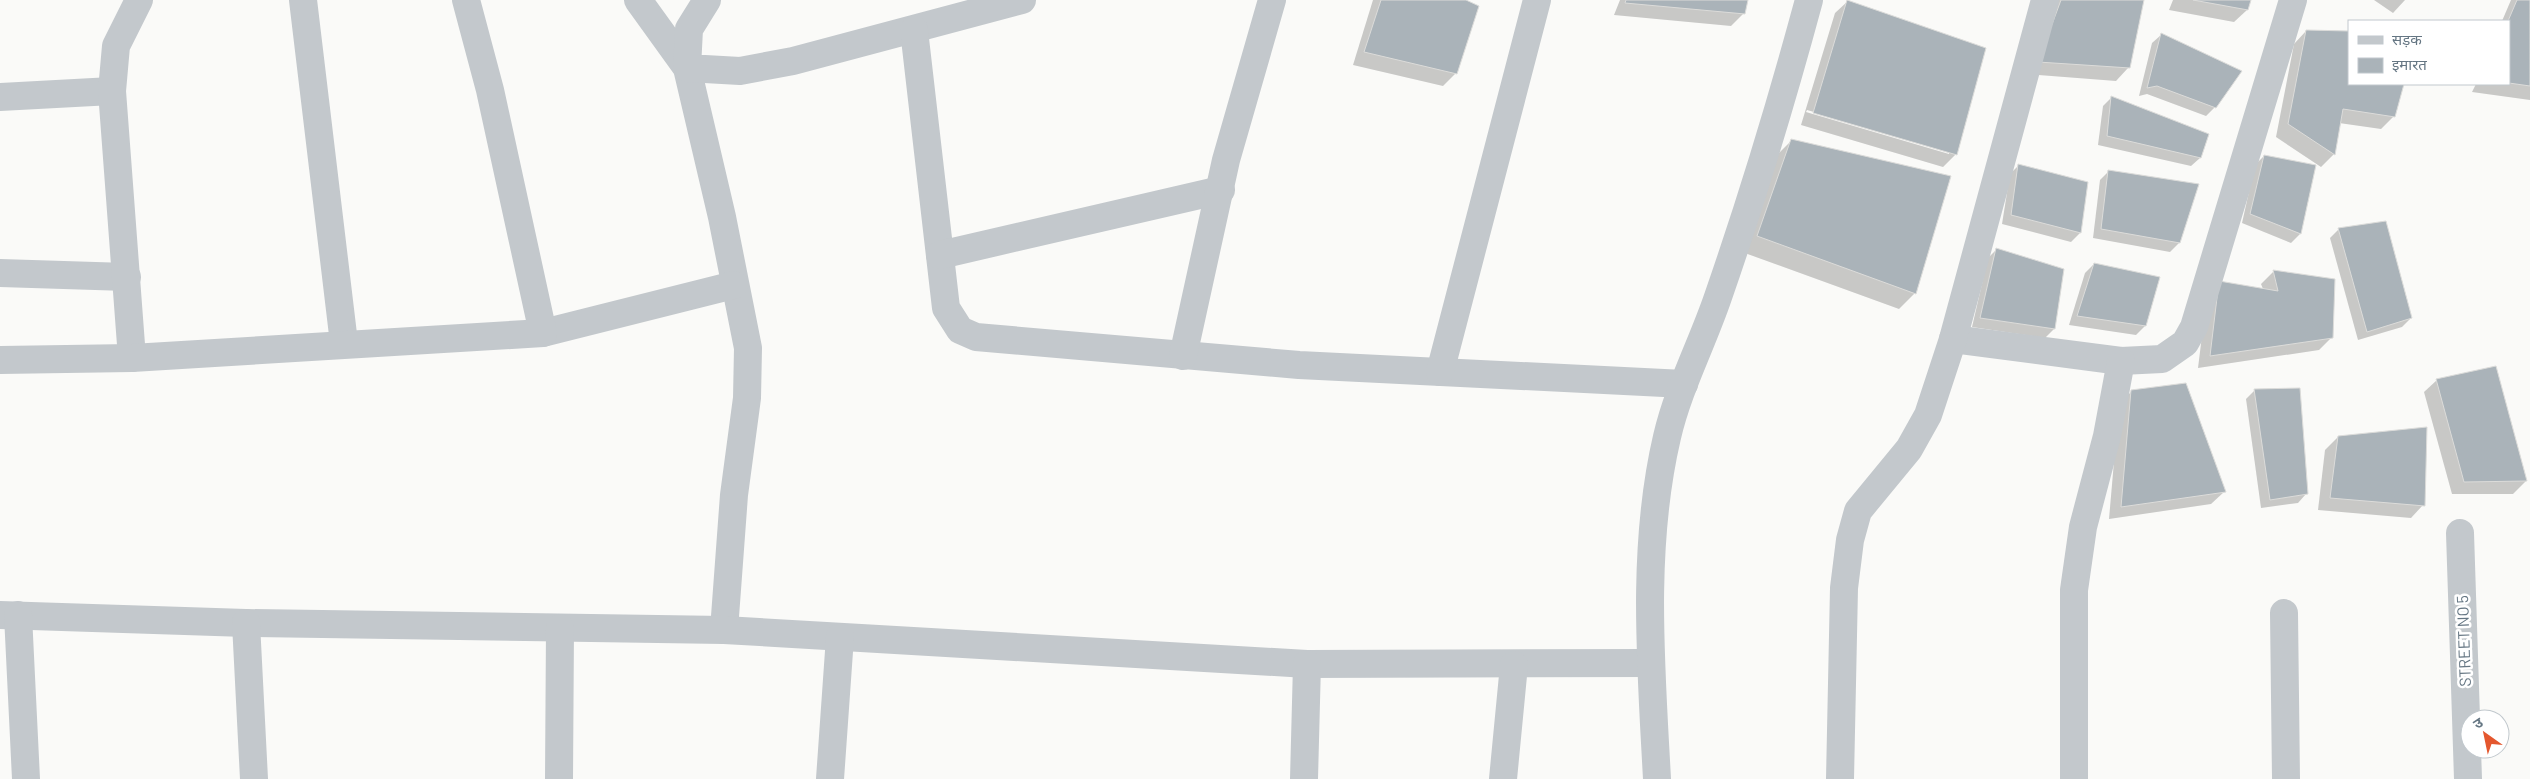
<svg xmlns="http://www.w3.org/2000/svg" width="2530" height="779" font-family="Barlow,'Noto Sans Devanagari',sans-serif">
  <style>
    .shadow { fill: #0003; fill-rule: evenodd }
    .building { fill: #aab3b9; stroke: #dcdcda }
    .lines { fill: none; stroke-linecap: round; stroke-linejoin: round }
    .minor { stroke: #c3c8cc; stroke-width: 28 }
    .labels { text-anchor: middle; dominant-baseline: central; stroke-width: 5; stroke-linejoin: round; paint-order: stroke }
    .street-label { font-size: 16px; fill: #657683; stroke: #fff }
  </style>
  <rect width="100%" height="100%" fill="#fafaf8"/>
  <g class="shadow">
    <path d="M1373 0H1463L1456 73 1443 86 1353 65Z"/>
    <path d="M1620 0H1747L1744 13 1731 26 1614 15Z"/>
    <path d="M2054 0H2137L2128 68 2116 81 2026 74Z"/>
    <path d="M2173 0H2250L2247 10 2234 22 2169 10Z"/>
    <path d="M2374 0H2405L2393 13Z"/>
    <path d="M2511 0H2530V100L2472 92 2476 84H2509V21H2502Z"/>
    <path d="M1848 1 1956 154 1943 167 1801 125 1835 13ZM1807 110 1949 151V154L1806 112Z"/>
    <path d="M2306 31 2349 84H2403L2394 116 2381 129 2339 123 2334 154 2321 167 2276 137 2294 44Z"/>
    <path d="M2161 35 2215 107 2206 116 2147 94 2139 96 2152 43Z"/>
    <path d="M2112 97 2200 158 2191 166 2098 145 2103 106Z"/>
    <path d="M1792 140 1915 293 1899 309 1742 252 1776 156Z"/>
    <path d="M2264 156 2315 166 2300 234 2291 243 2242 223 2255 165Z"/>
    <path d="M2019 165 2087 183 2080 233 2071 242 2002 224 2010 174Z"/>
    <path d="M2109 171 2179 243 2170 252 2093 238 2100 180Z"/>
    <path d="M2339 229 2411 318 2402 327 2358 340 2330 238Z"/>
    <path d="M1997 249 2054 329 2045 338 1972 327 1988 258Z"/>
    <path d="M2094 264 2145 326 2136 335 2069 325 2085 273Z"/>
    <path d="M2274 271 2332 337 2319 350 2198 368 2207 295 2263 289 2261 284Z"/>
    <path d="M2437 380 2526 481 2513 494H2452L2424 392Z"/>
    <path d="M2255 390 2306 494 2298 503 2261 508 2246 399Z"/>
    <path d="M2132 391 2224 492 2211 504 2109 519 2119 404Z"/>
    <path d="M2338 437 2423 505 2411 518 2318 510 2325 450Z"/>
  </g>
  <g class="building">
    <path d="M1381 0H1466L1479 6 1457 74 1364 52Z"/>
    <path d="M1626 0H1748L1745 14 1625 3Z"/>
    <path d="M1847 0 1986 48 1957 155 1813 113Z"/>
    <path d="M2061 0H2144L2130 68 2038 62Z"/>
    <path d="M2193 0H2251L2248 10Z"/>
    <path d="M2517 0H2530V86L2509 83 2508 21Z"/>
    <path d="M2306 30 2349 31V84H2404L2395 117 2343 109 2335 155 2288 124Z"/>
    <path d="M2161 33 2242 71 2216 108 2157 86 2147 88Z"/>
    <path d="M2111 96 2209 134 2201 158 2107 136Z"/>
    <path d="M1791 139 1951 176 1916 294 1757 236Z"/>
    <path d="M2264 155 2316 165 2301 234 2250 214Z"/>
    <path d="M2018 164 2088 182 2081 233 2011 215Z"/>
    <path d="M2108 170 2199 184 2180 243 2101 229Z"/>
    <path d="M2386 221 2412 318 2367 332 2338 228Z"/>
    <path d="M1996 248 2064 269 2055 329 1980 318Z"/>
    <path d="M2094 263 2160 277 2146 326 2077 316Z"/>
    <path d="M2273 270 2335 279 2333 338 2210 356 2219 281 2278 291Z"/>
    <path d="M2496 366 2527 481 2464 482 2436 379Z"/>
    <path d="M2186 383 2226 492 2121 507 2131 390Z"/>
    <path d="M2300 388 2308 494 2270 500 2254 389Z"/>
    <path d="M2427 427 2425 506 2330 498 2338 436Z"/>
  </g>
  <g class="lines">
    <g class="minor">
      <path d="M303 0 344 343"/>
      <path d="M638 0 687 68 722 217 748 348 747 398 734 495 724 630"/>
      <path d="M707 0 689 29 687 68 740 71 793 61 1022 0"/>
      <path d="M914 30 946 308 960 330 976 337 1299 365 1684 384"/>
      <path d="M0 97 112 91"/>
      <path d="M940 255 1221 190"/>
      <path d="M0 273 127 277"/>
      <path d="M543 333 734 285"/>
      <path d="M1953 339 2121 361 2162 359 2185 343 2194 327 2293 0"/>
      <path d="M1183 356 1226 160 1272 0"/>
      <path d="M132 358 112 91 116 46 139 0"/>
      <path d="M0 360 132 358 543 333 490 90 466 0"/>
      <path d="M1440 372 1537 0"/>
      <path d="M2460 533 2468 779"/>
      <path d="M2284 613 2286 779"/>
      <path d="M0 615 246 623 724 630 1307 664 1651 663"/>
      <path d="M18 615 26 779"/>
      <path d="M246 623 254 779"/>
      <path d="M559 779 560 628"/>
      <path d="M830 779 840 637"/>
      <path d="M1304 779 1307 664"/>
      <path d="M1503 779 1514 665"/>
      <path d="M1657 779C1651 666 1641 548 1667 437 1678 389 1702 344 1718 297 1752 199 1782 100 1809 0"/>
      <path d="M1840 779 1844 588 1850 540 1858 511 1909 449 1928 415 1953 339 2045 0"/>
      <path d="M2074 779V590L2083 527 2107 436 2121 361"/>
    </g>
  </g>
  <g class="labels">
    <g class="street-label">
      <text transform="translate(2463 641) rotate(-92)">STREET NO 5</text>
    </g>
  </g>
  <rect x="2348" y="20" width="162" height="65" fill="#ffffff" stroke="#c1c8cd"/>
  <rect x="2358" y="36" width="25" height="8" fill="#c3c8cc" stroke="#c1c8cd"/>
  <text x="2392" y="45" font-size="15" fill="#657683">सड़क</text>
  <rect x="2358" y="58" width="25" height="15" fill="#aab3b9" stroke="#c1c8cd"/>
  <text x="2392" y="70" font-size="15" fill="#657683">इमारत</text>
  <g transform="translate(2485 734) rotate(327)"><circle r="24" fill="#ffffff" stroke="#c1c8cd"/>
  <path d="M0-4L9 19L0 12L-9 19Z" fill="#e4572e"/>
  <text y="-8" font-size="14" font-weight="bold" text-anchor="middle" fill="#657683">उ</text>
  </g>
</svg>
